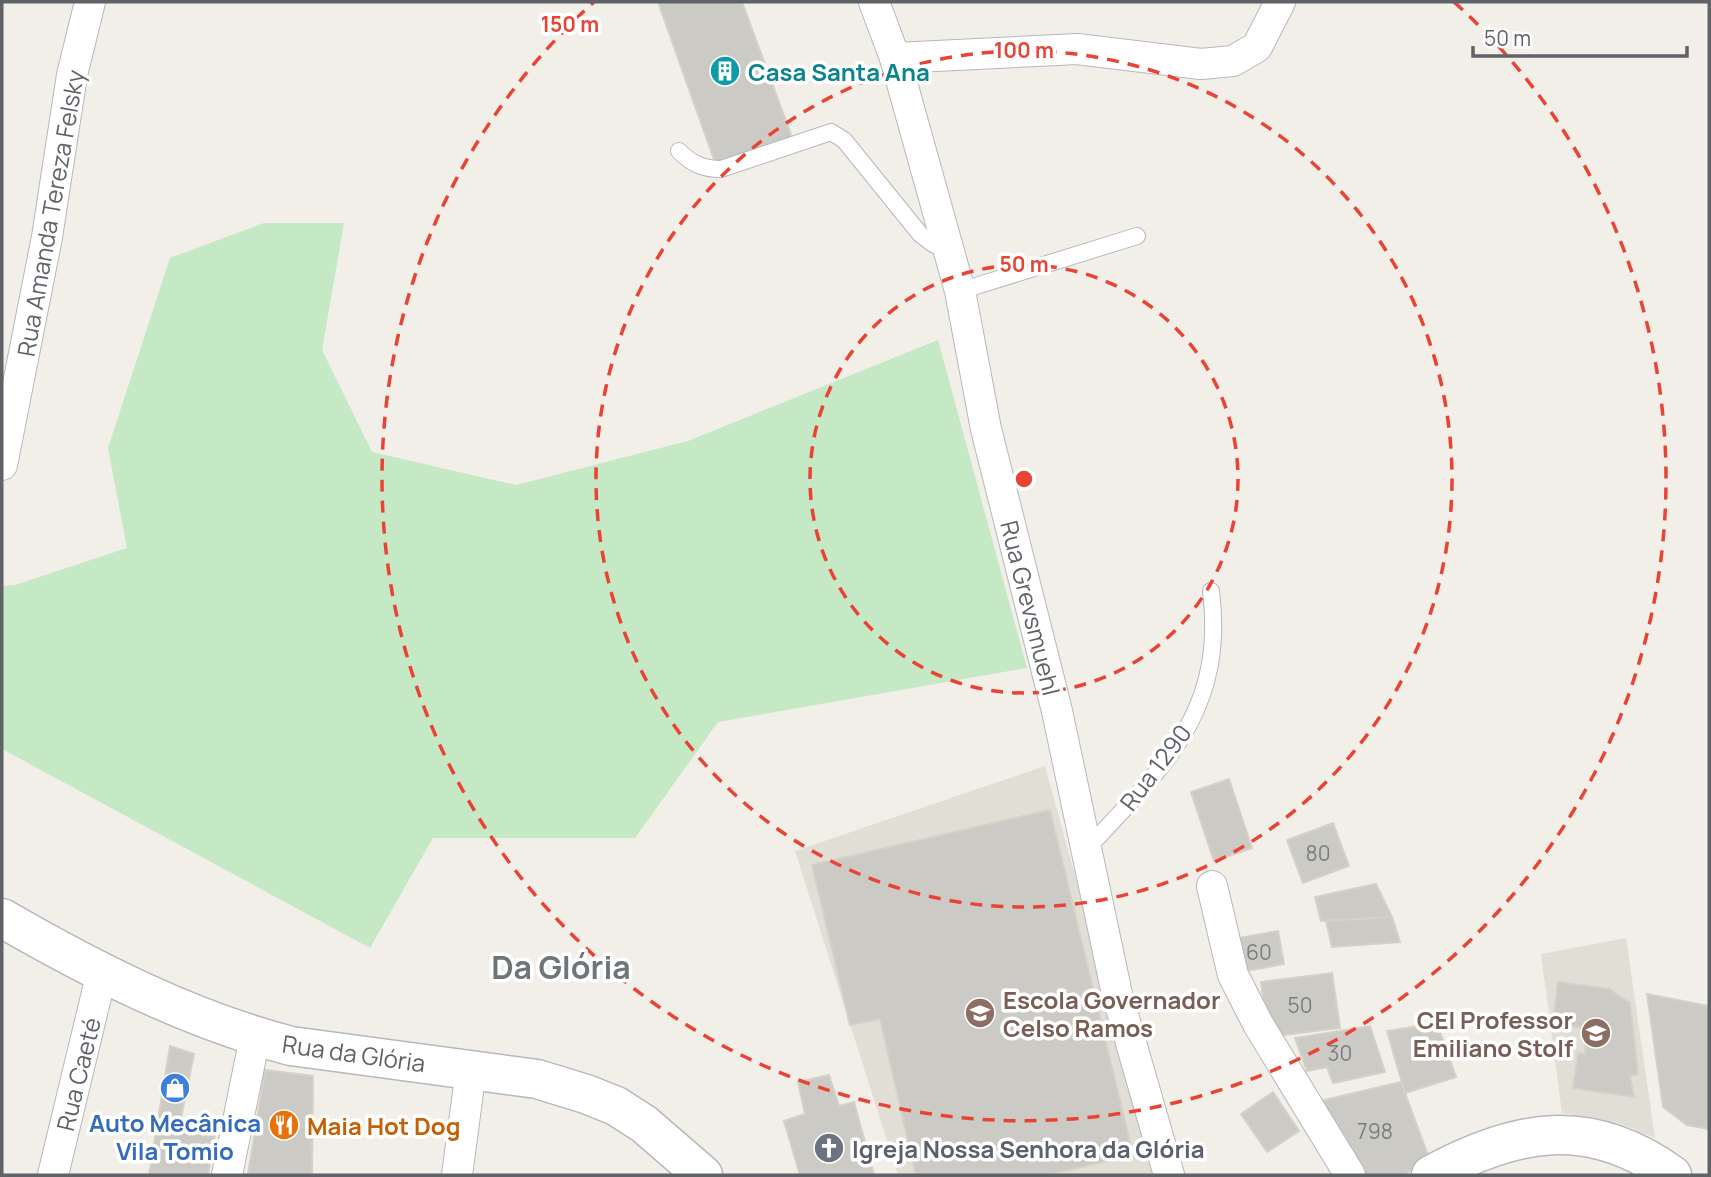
<svg xmlns="http://www.w3.org/2000/svg" width="1711" height="1177" font-family="Manrope,sans-serif">
  <style>
    .education { fill: #e1ded6 }
    .green { fill: #c5e8c5 }
    .building { fill: #cccac5; stroke: #d6d1c6; stroke-width: 2 }
    .lines { fill: none; stroke-linecap: round; stroke-linejoin: round }
    .service-casing { stroke: #b5b8bc; stroke-width: 18 }
    .minor-casing { stroke: #b5b8bc; stroke-width: 32 }
    .tertiary-casing { stroke: #b5b8bc; stroke-width: 41 }
    .service { stroke: #fff; stroke-width: 16 }
    .minor { stroke: #fff; stroke-width: 30 }
    .tertiary { stroke: #fff; stroke-width: 38 }
    .ring { fill: none; stroke: #ea4335; stroke-width: 3.5; stroke-dasharray: 12 9 }
    .labels { text-anchor: middle; dominant-baseline: central; stroke-width: 7; stroke-linejoin: round; paint-order: stroke }
    .number-label { font-size: 21px; fill: #7a7d7f }
    .culture-label { font-size: 24px; font-weight: bold; fill: #0d838f; stroke: #fff; text-anchor: start }
    .street-label { font-size: 24px; fill: #5f6368; stroke: #fff }
    .education-label { font-size: 24px; font-weight: bold; fill: #785e54; stroke: #fff; text-anchor: start }
    .shop-label { font-size: 24px; font-weight: bold; fill: #366cbe; stroke: #fff }
    .food-label { font-size: 24px; font-weight: bold; fill: #c56008; stroke: #fff; text-anchor: start }
    .worship-label { font-size: 24px; font-weight: bold; fill: #5b616d; stroke: #fff; text-anchor: start }
    .district-label { font-size: 32px; font-weight: bold; fill: #70757a; stroke: #fff }
    .centre { fill: #ea4335; stroke: #fff; stroke-width: 3.5 }
    .ring-label { font-size: 21px; text-anchor: middle; font-weight: bold; fill: #ea4335; stroke: #fff; stroke-width: 7; stroke-linejoin: round; paint-order: stroke }
  </style>
  <rect width="100%" height="100%" fill="#f1efe8"/>
  <g class="education">
    <path d="M1045 766 1157 1175H898L795 851Z"/>
    <path d="M1626 938 1655 1138 1618 1123 1562 1113 1541 954Z"/>
  </g>
  <path class="green" d="M264 223H344L322 350 372 452 516 485 688 441 938 340 1027 668 718 722 635 838H433L370 948 2 749V586L15 585 127 548 108 448 170 258Z"/>
  <g class="building">
    <path d="M658 2H742L793 140 716 165Z"/>
    <path d="M1229 779 1252 848 1214 861 1191 792Z"/>
    <path d="M1050 810 1133 1155 1047 1175H916L880 1019 850 1025 812 865Z"/>
    <path d="M1333 823 1349 866 1303 883 1287 840Z"/>
    <path d="M1376 884 1392 917 1321 921 1315 897Z"/>
    <path d="M1392 917 1400 942 1332 947 1326 921Z"/>
    <path d="M1278 931 1284 964 1240 972 1234 939Z"/>
    <path d="M1332 973 1340 1028 1268 1037 1261 982Z"/>
    <path d="M1558 982 1609 989 1630 1003 1638 1074 1630 1076 1634 1097 1573 1088 1578 1053 1585 1054 1587 1029 1553 1022Z"/>
    <path d="M1647 994 1709 1006V1129L1687 1125 1663 1107Z"/>
    <path d="M1437 1023 1456 1077 1405 1093 1387 1031Z"/>
    <path d="M1370 1026 1385 1072 1333 1083 1327 1067 1307 1071 1295 1038Z"/>
    <path d="M170 1046 194 1054 180 1123 216 1129 208 1175H149Z"/>
    <path d="M265 1070 313 1076 312 1175 248 1174Z"/>
    <path d="M829 1075 839 1106 854 1102 874 1175H800L784 1121 805 1114 798 1082Z"/>
    <path d="M1401 1082 1429 1158 1404 1175H1362L1312 1103Z"/>
    <path d="M1273 1092 1299 1131 1267 1152 1241 1114Z"/>
  </g>
  <g class="lines">
    <g class="service-casing">
      <g id="service">
        <path d="M679 151C692 164 703 169 721 169L831 132 844 140 920 234 933 244 949 250"/>
        <path d="M960 291 1137 236"/>
        <path d="M1086 850C1162 767 1226 714 1211 591"/>
      </g>
    </g>
    <g class="minor-casing">
      <g id="minor">
        <path d="M874 2 895 58 960 291 986 429 1057 711 1117 994 1169 1175"/>
        <path d="M895 58 1077 49 1201 64 1233 61 1257 47 1280 2"/>
        <path d="M2 465 47 237 72 75 90 2"/>
        <path d="M1212 886 1233 975 1258 1024 1350 1175"/>
        <path d="M53 1175 102 972"/>
        <path d="M227 1175 255 1037"/>
        <path d="M457 1175 471 1070"/>
      </g>
    </g>
    <g class="tertiary-casing">
      <g id="tertiary">
        <path d="M2 918C92 970 190 1020 291 1046L537 1079 586 1094 616 1106 644 1124 703 1175"/>
        <path d="M1431 1175C1516 1129 1589 1115 1672 1175"/>
      </g>
    </g>
    <use href="#service" class="service"/>
    <use href="#minor" class="minor"/>
    <use href="#tertiary" class="tertiary"/>
  </g>
  <g class="ring">
    <circle cx="1024" cy="479" r="214"/>
    <circle cx="1024" cy="479" r="428"/>
    <path d="M1454 2A642 642 0 1 1 594 2"/>
  </g>
  <defs>
    <g id="building-disc" transform="scale(1.575)"><circle r="9.5" fill="#0f9aa8" stroke="#fff"/><path d="M-4-6H4V6H1V3H-1V6H-4ZM-2.5-4.3h1.7v1.8h-1.7ZM.8-4.3h1.7v1.8H.8ZM-2.5-1h1.7V.8h-1.7ZM.8-1h1.7V.8H.8Z" fill="#fff"/></g>
    <g id="school-disc" transform="scale(1.575)"><circle r="9.5" fill="#8d6e63" stroke="#fff"/><path d="M0-5L7-2L0 1L-7-2ZM-4 1L0 2.5L4 1V4Q0 6-4 4Z" fill="#fff"/></g>
    <g id="shop-disc" transform="scale(1.575)"><circle r="9.5" fill="#3f7fe0" stroke="#fff"/><path d="M-5-2.5h2.3a2.7 3.5 0 0 1 5.4 0H5L5.5 6h-11ZM-1.5-2.5h3a1.5 2.3 0 0 0-3 0Z" fill="#fff"/></g>
    <g id="restaurant-disc" transform="scale(1.575)"><circle r="9.5" fill="#e8710a" stroke="#fff"/><path d="M-5-6h1v4h1v-4h1v4h1v-4h1v5L-1.5 .5V6h-2V.5L-5-1ZM5-6V6H3V1.5H1.5Q1.5-4 5-6Z" fill="#fff"/></g>
    <g id="church-disc" transform="scale(1.575)"><circle r="9.5" fill="#6b7280" stroke="#fff"/><path d="M-1.2-6h2.4v3.5h3.3v2.4h-3.3V6h-2.4V-.1h-3.3v-2.4h3.3Z" fill="#fff"/></g>
  </defs>
  <g fill-rule="evenodd">
    <use href="#building-disc" x="725" y="71"/>
    <use href="#school-disc" x="980" y="1013"/>
    <use href="#school-disc" x="1596" y="1033"/>
    <use href="#shop-disc" x="175" y="1088"/>
    <use href="#restaurant-disc" x="284" y="1125"/>
    <use href="#church-disc" x="829" y="1148"/>
  </g>
  <g class="labels">
    <g class="number-label">
      <text x="1318" y="853">80</text>
      <text x="1259" y="952">60</text>
      <text x="1300" y="1005">50</text>
      <text x="1340" y="1053">30</text>
      <text x="1375" y="1131">798</text>
    </g>
    <g class="culture-label">
      <text x="748" y="71">Casa Santa Ana</text>
    </g>
    <g class="street-label">
      <text transform="translate(50 213) rotate(-80)">Rua Amanda Tereza Felsky</text>
      <text transform="translate(1031 608) rotate(76)">Rua Grevsmuehl</text>
      <text transform="translate(1155 767) rotate(-53)">Rua 1290</text>
      <text transform="translate(354 1053) rotate(8)">Rua da Glória</text>
      <text transform="translate(78 1074) rotate(-76)">Rua Caeté</text>
    </g>
    <g class="education-label">
      <text x="1003" y="999">Escola Governador<tspan x="1003" dy="28">Celso Ramos</tspan></text>
      <text x="1573" y="1019" text-anchor="end">CEI Professor<tspan x="1573" dy="28">Emiliano Stolf</tspan></text>
    </g>
    <g class="shop-label">
      <text x="175" y="1122">Auto Mecânica<tspan x="175" dy="28">Vila Tomio</tspan></text>
    </g>
    <g class="food-label">
      <text x="307" y="1125">Maia Hot Dog</text>
    </g>
    <g class="worship-label">
      <text x="852" y="1148">Igreja Nossa Senhora da Glória</text>
    </g>
    <g class="district-label">
      <text x="561" y="967">Da Glória</text>
    </g>
  </g>
  <circle cx="1024" cy="479" r="10" class="centre"/>
  <g class="ring-label">
    <text x="570" y="32">150 m</text>
    <text x="1024" y="58">100 m</text>
    <text x="1024" y="272">50 m</text>
  </g>
  <rect width="1711" height="1177" fill="none" stroke="#5f6368" stroke-width="7"/>
  <path d="M1473 46v10h214v-10" fill="none" stroke="#5f6368" stroke-width="3.5"/>
  <text x="1484" y="46" font-size="21" fill="#5f6368" stroke="#ffffff" stroke-width="5" paint-order="stroke">50 m</text>
</svg>
